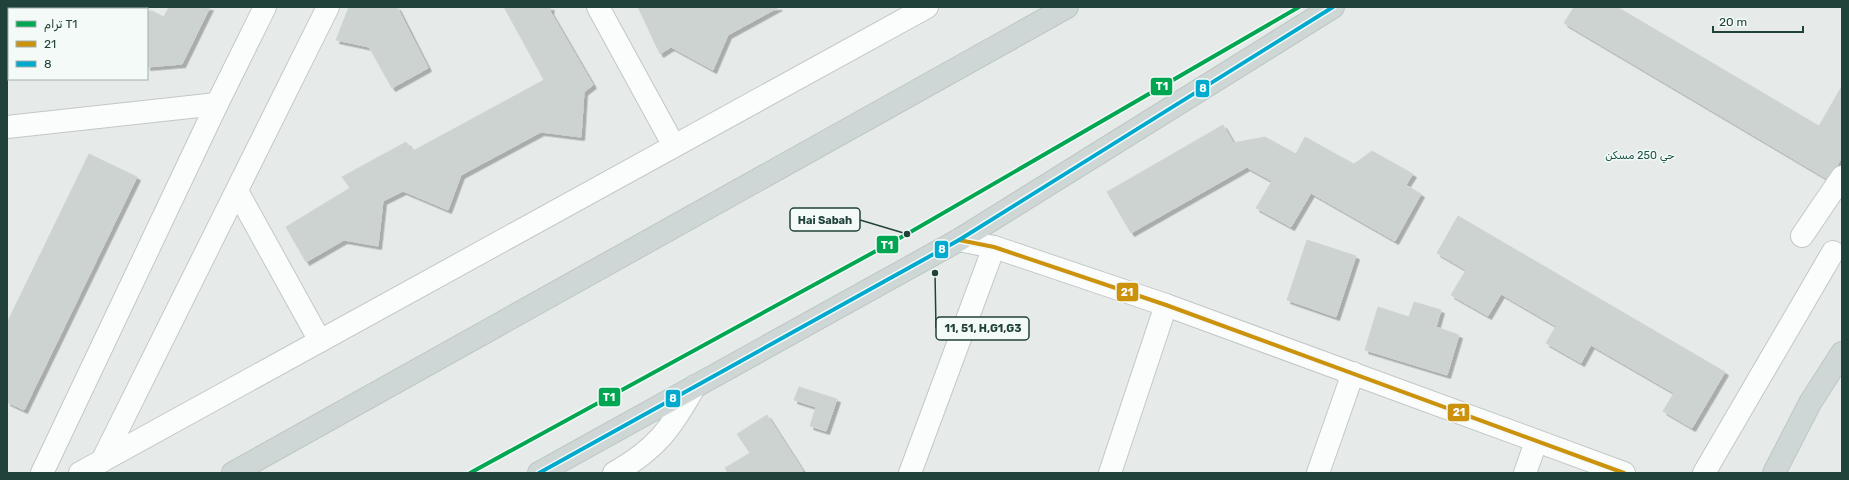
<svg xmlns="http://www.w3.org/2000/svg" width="1849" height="480" font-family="Rubik,Vazirmatn,sans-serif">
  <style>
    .building { fill: #ccd3d1; stroke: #ced5d2; filter: url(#shadow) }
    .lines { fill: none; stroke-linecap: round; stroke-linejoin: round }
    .minor-casing { stroke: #c3c8c6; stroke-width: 24 }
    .major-casing { stroke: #bdc7c4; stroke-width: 24 }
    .minor { stroke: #fbfcfc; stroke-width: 22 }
    .major { stroke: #ced7d5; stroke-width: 22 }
    .bus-1-casing { stroke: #f4faf7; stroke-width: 7 }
    .bus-2-casing { stroke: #f4faf7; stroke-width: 7 }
    .bus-1 { stroke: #cc920c; stroke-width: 4 }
    .bus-2 { stroke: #00a9ce; stroke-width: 4 }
    .tram-1-casing { stroke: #f4faf7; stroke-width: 7 }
    .tram-1 { stroke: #00a651; stroke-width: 4 }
    .labels { text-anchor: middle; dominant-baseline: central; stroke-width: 3; stroke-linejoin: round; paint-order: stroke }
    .neighbourhood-label { font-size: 11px; fill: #1a5749; stroke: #f4faf7 }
    .leader { fill: none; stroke: #20423a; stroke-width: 1.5 }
    .callout-dot { fill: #20423a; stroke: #f4faf7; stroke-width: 1.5 }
    .callout { fill: #f4faf7; stroke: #20423a; stroke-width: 1.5 }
    .callout-label { font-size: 11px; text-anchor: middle; font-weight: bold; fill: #20423a }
    .line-badge { stroke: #f4faf7; stroke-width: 1.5 }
    .badge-label { font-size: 11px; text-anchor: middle; font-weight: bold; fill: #fff }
  </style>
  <defs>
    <filter id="shadow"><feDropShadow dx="3.5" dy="3.5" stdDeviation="0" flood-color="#0004"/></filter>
  </defs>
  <rect width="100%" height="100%" fill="#e6ebe9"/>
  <g class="building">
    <path d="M169 7H210L182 64 147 67V11H152L164 17Z"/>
    <path d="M349 7H397L428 68 392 88 369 47 336 40Z"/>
    <path d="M504 7H551L550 11 593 85 584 92 581 137 541 132 461 175 448 210 403 191 383 201 378 246 344 240 306 262 286 227 350 188 342 177 406 142 413 151 544 80Z"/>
    <path d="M638 7H688L689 9 692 7H779L728 35 713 70 671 47 660 54Z"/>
    <path d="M1574 7H1617L1819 126 1842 86V157L1829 180 1564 23Z"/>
    <path d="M1223 125 1247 167 1131 233 1107 192Z"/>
    <path d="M1265 137 1296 154 1305 137 1354 164 1372 151 1413 174 1406 185 1421 194 1395 241 1311 193 1291 227 1256 208 1272 181 1248 168 1233 143Z"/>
    <path d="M89 154 137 177 24 410 7 402V323Z"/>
    <path d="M1458 216 1725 372 1692 428 1663 411 1674 393 1591 345 1581 363 1546 343 1556 326 1501 294 1488 316 1451 295 1466 270 1437 253Z"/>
    <path d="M1307 240 1356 256 1336 317 1287 300Z"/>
    <path d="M1414 302 1441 310 1436 327 1459 335 1447 375 1365 350 1378 307 1409 317Z"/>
    <path d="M799 387 837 399 826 431 810 426 816 407 794 400Z"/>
    <path d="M767 415 803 471 800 473H728L725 468 750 453 737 434Z"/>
  </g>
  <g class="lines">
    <g class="minor-casing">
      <g id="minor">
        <path d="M598 7 674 146"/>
        <path d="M7 127 217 104"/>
        <path d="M237 191 320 341"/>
        <path d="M1802 236 1842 177"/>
        <path d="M959 240 994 247 1166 305 1624 473"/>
        <path d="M102 461 328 7"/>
        <path d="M42 473 217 104 265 7"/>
        <path d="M80 473 927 7"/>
        <path d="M614 473C657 449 671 428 695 386"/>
        <path d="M910 473 994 247"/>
        <path d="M1110 473 1166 305"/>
        <path d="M1318 473 1353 373"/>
        <path d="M1525 473 1536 442"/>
        <path d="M1704 473 1833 252"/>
      </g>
    </g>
    <g class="major-casing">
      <g id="major">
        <path d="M233 473 1067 7"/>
        <path d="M539 473 959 240 1333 7"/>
        <path d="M1774 473 1810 403 1842 353"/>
      </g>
    </g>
    <use href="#minor" class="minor"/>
    <use href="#major" class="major"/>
    <g class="bus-1-casing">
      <path id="bus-1" d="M959 240 994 247 1166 305 1624 473"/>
    </g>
    <g class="bus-2-casing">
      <path id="bus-2" d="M539 473 959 240 1333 7"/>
    </g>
    <use href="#bus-1" class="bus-1"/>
    <use href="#bus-2" class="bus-2"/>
    <g class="tram-1-casing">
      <path id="tram-1" d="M470 473 907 234 1299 7"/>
    </g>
    <use href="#tram-1" class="tram-1"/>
  </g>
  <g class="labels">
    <g class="neighbourhood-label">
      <text x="1640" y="155">حي 250 مسكن</text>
    </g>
  </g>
  <path class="leader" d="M907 234L860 220M935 273L936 328"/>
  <g class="callout-dot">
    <circle cx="907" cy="234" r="4"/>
    <circle cx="935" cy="273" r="4"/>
  </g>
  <g class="callout">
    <rect x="790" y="208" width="70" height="23" rx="4"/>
    <rect x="936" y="317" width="93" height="23" rx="4"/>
  </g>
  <g class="callout-label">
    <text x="825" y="224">Hai Sabah</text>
    <text x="983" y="332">11, 51, H,G1,G3</text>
  </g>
  <g class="line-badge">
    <rect x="1150" y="77" width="23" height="19" rx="4" fill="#00a651"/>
    <rect x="1195" y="79" width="15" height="19" rx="4" fill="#00a9ce"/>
    <rect x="876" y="235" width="23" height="19" rx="4" fill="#00a651"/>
    <rect x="934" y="240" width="15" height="19" rx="4" fill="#00a9ce"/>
    <rect x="1116" y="282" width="23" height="20" rx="4" fill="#cc920c"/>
    <rect x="598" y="387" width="23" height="20" rx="4" fill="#00a651"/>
    <rect x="665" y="389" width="16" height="19" rx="4" fill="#00a9ce"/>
    <rect x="1447" y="403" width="23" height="19" rx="4" fill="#cc920c"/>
  </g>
  <g class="badge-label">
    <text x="1162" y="90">T1</text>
    <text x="1203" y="92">8</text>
    <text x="887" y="249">T1</text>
    <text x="942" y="253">8</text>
    <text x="1127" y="296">21</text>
    <text x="609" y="401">T1</text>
    <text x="673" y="402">8</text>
    <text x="1459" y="416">21</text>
  </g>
  <rect width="1849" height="480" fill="none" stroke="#20423a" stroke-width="16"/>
  <rect x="8" y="8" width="140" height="72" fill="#f4faf7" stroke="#9fb0ab"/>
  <rect x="16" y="21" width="20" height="6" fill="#00a651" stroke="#9fb0ab"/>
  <text x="44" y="28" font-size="12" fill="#20423a">ترام T1</text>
  <rect x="16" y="41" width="20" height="6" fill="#cc920c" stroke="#9fb0ab"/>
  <text x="44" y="48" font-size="12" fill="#20423a">21</text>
  <rect x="16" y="61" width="20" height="6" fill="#00a9ce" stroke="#9fb0ab"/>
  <text x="44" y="68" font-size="12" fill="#20423a">8</text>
  <path d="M1713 26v6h90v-6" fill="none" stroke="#20423a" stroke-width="2"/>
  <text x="1719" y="26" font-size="12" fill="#20423a" stroke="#f4faf7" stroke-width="3" paint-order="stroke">20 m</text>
</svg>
